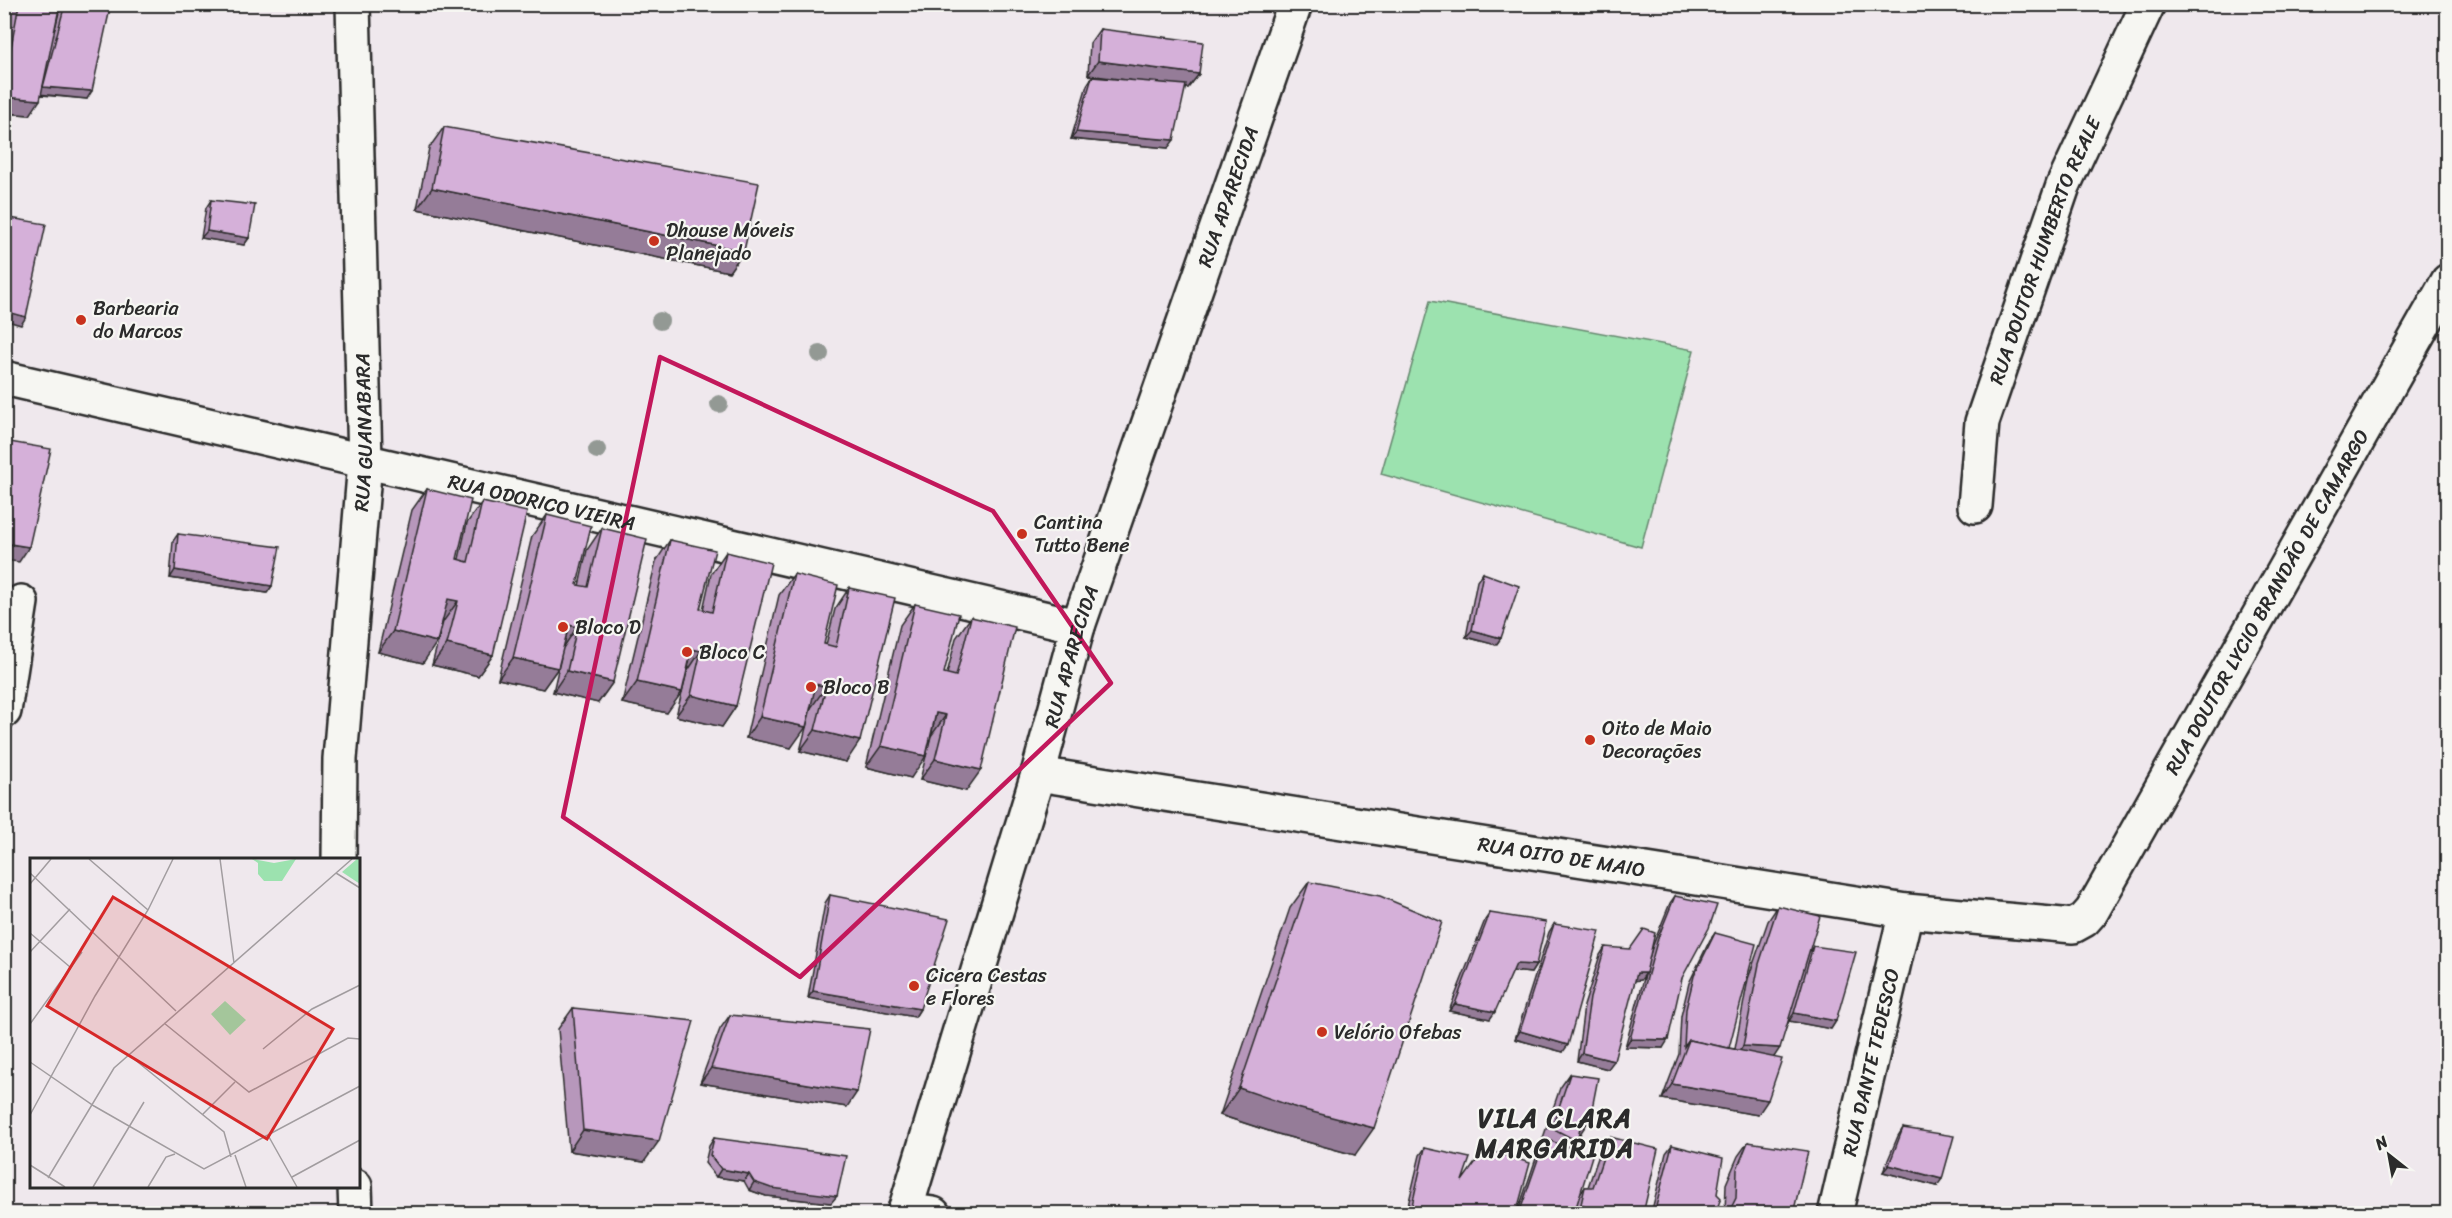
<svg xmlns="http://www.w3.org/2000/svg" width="2452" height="1218" font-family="Sriracha,sans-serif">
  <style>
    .green { fill: #9ce2af; stroke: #64866d; stroke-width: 1.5 }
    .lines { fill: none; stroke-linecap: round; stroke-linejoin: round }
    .minor-casing { stroke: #2b2b2b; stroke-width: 38 }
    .tertiary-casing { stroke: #2b2b2b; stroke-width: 38 }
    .minor { stroke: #f6f6f2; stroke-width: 33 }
    .tertiary { stroke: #f6f6f2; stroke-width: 33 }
    .tree { fill: #939994 }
    .wall { fill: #b797bb; stroke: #2b2b2b; stroke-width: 1.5 }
    .shaded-wall { fill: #957b98; stroke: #2b2b2b; stroke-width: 1.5 }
    .building { fill: #d5b0d9; stroke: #2b2b2b; stroke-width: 1.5 }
    .marked { fill: none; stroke: #c2185b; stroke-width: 4.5; stroke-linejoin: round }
    .poi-dot { fill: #c8321e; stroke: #f6f6f2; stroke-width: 2 }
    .labels { text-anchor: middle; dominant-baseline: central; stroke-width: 4.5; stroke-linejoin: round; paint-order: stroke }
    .street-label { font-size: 20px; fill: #2b2b2b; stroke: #f6f6f2 }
    .poi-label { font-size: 20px; fill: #2b2b2b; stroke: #f6f6f2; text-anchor: start }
    .district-label { font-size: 26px; font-weight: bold; letter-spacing: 1.5px; fill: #2b2b2b; stroke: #f6f6f2 }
    .inset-road { fill: none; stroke: #a19c9f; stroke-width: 1.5 }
    .view { fill: #d62828; fill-opacity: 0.15; stroke: #d62828; stroke-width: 3 }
    .inset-edge { fill: none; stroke: #2b2b2b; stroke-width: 3 }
  </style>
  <rect width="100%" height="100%" fill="#efe8ed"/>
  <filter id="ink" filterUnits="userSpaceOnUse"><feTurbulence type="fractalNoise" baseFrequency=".0167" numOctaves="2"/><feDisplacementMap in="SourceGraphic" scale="12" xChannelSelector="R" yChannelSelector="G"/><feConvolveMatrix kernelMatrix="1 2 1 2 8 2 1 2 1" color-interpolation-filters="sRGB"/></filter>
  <g filter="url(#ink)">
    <path class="green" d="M1430 301 1694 350 1641 547 1381 474Z"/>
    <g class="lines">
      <g class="minor-casing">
        <g id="minor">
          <path id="s1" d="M4 378 1078 626"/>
          <path id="s2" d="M1975 506 1982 422 2063 186 2148 4"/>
          <path d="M4 711 21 602"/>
          <path id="s3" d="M1038 774 1906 911 2073 926 2084 920 2092 911 2448 281"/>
          <path id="s4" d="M339 860 340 759 365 462 353 4"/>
          <path d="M355 1186 356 1214"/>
          <path d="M905 1210 933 1214"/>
          <path id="s5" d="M1835 1214 1906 911"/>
        </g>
      </g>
      <g class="tertiary-casing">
        <g id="tertiary">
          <path id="s6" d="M904 1214 1038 774 1078 626 1295 4"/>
        </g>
      </g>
      <use href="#minor" class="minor"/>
      <use href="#tertiary" class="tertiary"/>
    </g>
    <g class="tree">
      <circle cx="660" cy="321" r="9"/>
      <circle cx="820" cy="354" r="9"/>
      <circle cx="719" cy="404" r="9"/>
      <circle cx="597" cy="450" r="9"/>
    </g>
    <g class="wall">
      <path d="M12 4H60L55 29 61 4H111L87 99 41 95 30 115 4 113V44Z"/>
      <path d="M1100 29 1199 74 1188 88H1185L1168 148 1071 139 1087 85 1092 77 1126 80 1088 75 1090 43Z"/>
      <path d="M444 127 744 251 729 272 417 209 429 148Z"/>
      <path d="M211 200 249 238 244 245 201 238 206 208Z"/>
      <path d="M427 489 457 559H459L467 523 482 502 493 655 478 676 432 665 443 622H442L423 663 378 652 412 510Z"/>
      <path d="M547 515 577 585 579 586 587 550 602 528 613 682 598 703 553 692 561 657 558 668 543 689 498 679 532 536Z"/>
      <path d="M178 534 272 586 267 593 170 578 173 541Z"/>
      <path d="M670 540 700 609 703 610 711 574 726 552 736 706 722 727 676 716 687 672 667 713 622 703 656 561Z"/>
      <path d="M1483 573 1501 638 1496 645 1466 637 1477 581Z"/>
      <path d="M794 574 824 644 826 645 835 609 849 588 846 762 800 751 811 708 791 748 746 738 779 595Z"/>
      <path d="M915 604 944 673 947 674 956 638 971 617 966 791 920 780 931 736 911 778 866 767 900 625Z"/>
      <path d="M1309 882 1355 1155 1278 1134 1220 1115 1290 908Z"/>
      <path d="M830 895 920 1009 915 1017 808 998 825 903Z"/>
      <path d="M1675 896 1682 978 1663 1048 1625 1047 1645 975 1641 980H1635L1608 1069 1577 1061 1584 1006 1600 955 1605 947 1649 958 1653 945 1670 903Z"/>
      <path d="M1778 906 1810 951 1813 946 1836 1021 1831 1029 1789 1021 1774 1057 1758 1115 1662 1099 1679 1054 1681 1016 1689 983 1710 940 1715 933 1729 1048 1735 1049 1748 979 1768 921Z"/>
      <path d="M1490 913 1536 965 1531 973 1513 971 1490 1019 1449 1011 1485 920Z"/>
      <path d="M1554 924 1563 1052 1515 1039 1549 932Z"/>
      <path d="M573 1008 644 1162 569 1151 558 1029Z"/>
      <path d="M730 1015 847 1107 700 1083 720 1029Z"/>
      <path d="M1570 1074 1580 1134H1578L1577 1141 1572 1149 1579 1196 1585 1187H1588L1600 1152 1610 1137 1643 1214H1517L1560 1088Z"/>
      <path d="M1903 1128 1937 1186 1883 1172 1898 1136Z"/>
      <path d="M714 1138 831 1203 766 1196 749 1190 744 1181 716 1177 705 1163 709 1146Z"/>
      <path d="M1748 1142 1793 1214H1725L1726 1184 1738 1156Z"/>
      <path d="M1672 1145 1717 1194 1715 1214H1651L1666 1153Z"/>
      <path d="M1425 1148 1462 1181 1516 1214H1406L1420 1155Z"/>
    </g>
    <g class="shaded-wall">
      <path d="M1098 61 1199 74 1188 88 1088 75Z"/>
      <path d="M43 87 92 91 87 99 38 94Z"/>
      <path d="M4 97 40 100 30 115 4 113Z"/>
      <path d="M1076 132 1174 140 1168 148 1071 139Z"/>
      <path d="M432 188 744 251 729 272 417 209Z"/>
      <path d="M207 231 249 238 244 245 201 238Z"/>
      <path d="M8 312 26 317 21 325 4 320Z"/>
      <path d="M4 543 29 547 19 562 4 560Z"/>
      <path d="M175 570 272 586 267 593 170 578Z"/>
      <path d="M448 599 458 601 443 622 434 620Z"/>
      <path d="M569 625 577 627 563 648Z"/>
      <path d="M1472 630 1501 638 1496 645 1466 637Z"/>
      <path d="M393 631 437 642 423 663 378 652Z"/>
      <path d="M447 644 493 655 478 676 432 665Z"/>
      <path d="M692 649 701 651 687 672Z"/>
      <path d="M513 658 558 668 543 689 498 679Z"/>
      <path d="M567 671 613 682 598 703 553 692Z"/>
      <path d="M637 682 682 692 667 713 622 703Z"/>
      <path d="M816 684 826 687 811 708 801 705Z"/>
      <path d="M691 695 736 706 722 727 676 716Z"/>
      <path d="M936 713 946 715 931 736Z"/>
      <path d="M760 717 806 727 791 748 746 738Z"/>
      <path d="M815 730 860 741 846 762 800 751Z"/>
      <path d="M881 746 926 756 911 778 866 767Z"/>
      <path d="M935 759 981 770 966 791 920 780Z"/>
      <path d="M1516 964 1536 965 1531 973 1511 971Z"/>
      <path d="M1637 973H1646L1641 980 1632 981Z"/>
      <path d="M813 991 920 1009 915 1017 808 998Z"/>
      <path d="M1455 1004 1495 1012 1490 1019 1449 1011Z"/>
      <path d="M1794 1013 1836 1021 1831 1029 1789 1021Z"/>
      <path d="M1520 1031 1568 1045 1563 1052 1515 1039Z"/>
      <path d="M1630 1039 1668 1040 1663 1048 1625 1047Z"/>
      <path d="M1743 1046 1780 1048 1770 1063 1733 1061Z"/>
      <path d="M1582 1053 1614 1061 1608 1069 1577 1061Z"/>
      <path d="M711 1068 857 1092 847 1107 700 1083Z"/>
      <path d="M1672 1084 1768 1100 1758 1115 1662 1099Z"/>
      <path d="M1239 1088 1374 1128 1355 1155 1278 1134 1220 1115Z"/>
      <path d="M1582 1119H1590L1580 1134 1571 1133Z"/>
      <path d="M583 1130 659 1141 644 1162 569 1151Z"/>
      <path d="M1889 1165 1942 1179 1937 1186 1883 1172Z"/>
      <path d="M721 1169 749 1174 744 1181 716 1177Z"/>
      <path d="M754 1182 837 1196 831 1203 766 1196 749 1190Z"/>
    </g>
    <g class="building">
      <path d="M19 4H60L40 100 4 97V85Z"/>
      <path d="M65 4H111L92 91 43 87Z"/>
      <path d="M1100 29 1203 42 1199 74 1098 61Z"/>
      <path d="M1092 77 1186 85 1174 140 1076 132Z"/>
      <path d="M444 127 759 183 744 251 432 188Z"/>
      <path d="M211 200 255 205 249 238 207 231Z"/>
      <path d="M4 217 46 224 26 317 8 312 5 328Z"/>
      <path d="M4 441 51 449 29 547 4 543Z"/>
      <path d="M427 489 471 500 457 559 468 562 482 502 527 512 493 655 447 644 458 601 448 599 437 642 393 631Z"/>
      <path d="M547 515 591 526 577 585 588 587 602 528 647 539 613 682 567 671 577 627 569 625 558 668 513 658Z"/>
      <path d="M178 534 280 547 272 586 175 570Z"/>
      <path d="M670 540 715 550 700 609 712 612 726 552 771 563 736 706 691 695 701 651 692 649 682 692 637 682Z"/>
      <path d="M1483 573 1519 586 1501 638 1472 630Z"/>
      <path d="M794 574 838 585 824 644 836 647 849 588 895 598 860 741 815 730 826 687 816 684 806 727 760 717Z"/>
      <path d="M915 604 959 614 944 673 956 676 971 617 1015 627 981 770 935 759 946 715 936 713 926 756 881 746Z"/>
      <path d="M1309 882 1380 896 1442 922 1374 1128 1297 1108 1239 1088Z"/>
      <path d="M830 895 949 919 920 1009 813 991Z"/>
      <path d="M1675 896 1717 905 1709 928 1682 978 1668 1040 1630 1039 1658 938Z"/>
      <path d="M1778 906 1820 916 1780 1048 1743 1046 1759 964Z"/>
      <path d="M1490 913 1546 922 1536 965 1516 964 1495 1012 1455 1004Z"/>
      <path d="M1554 924 1600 931 1568 1045 1520 1031Z"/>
      <path d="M1644 929 1655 933 1646 973H1637L1614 1061 1582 1053 1590 998 1605 947 1630 949Z"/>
      <path d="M1715 933 1756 944 1729 1048 1689 1040 1684 1047 1686 1009 1694 976Z"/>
      <path d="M1813 946 1856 952 1836 1021 1794 1013Z"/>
      <path d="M573 1008 694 1021 659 1141 583 1130Z"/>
      <path d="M730 1015 870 1029 857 1092 711 1068Z"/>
      <path d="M1689 1040 1782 1059 1768 1100 1672 1084Z"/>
      <path d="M1570 1074 1598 1078 1590 1119H1582L1577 1141 1552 1128Z"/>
      <path d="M1903 1128 1954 1136 1942 1179 1889 1165Z"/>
      <path d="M1610 1137 1658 1149 1643 1214H1586L1587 1208 1581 1204 1585 1187H1593Z"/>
      <path d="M714 1138 846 1156 837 1196 771 1188 754 1182 749 1174 721 1169 710 1155Z"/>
      <path d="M1545 1139 1592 1156 1574 1214H1519Z"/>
      <path d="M1748 1142 1808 1151 1793 1214H1728L1736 1198 1737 1169Z"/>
      <path d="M1672 1145 1723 1158 1717 1194 1721 1198 1715 1214H1654Z"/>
      <path d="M1425 1148 1470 1158 1462 1181 1485 1149 1530 1163 1516 1214H1454L1456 1206 1454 1214H1410Z"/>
    </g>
  </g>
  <path class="marked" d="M660 357 993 511 1111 683 800 977 563 817Z"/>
  <g class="poi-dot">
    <circle cx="654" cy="241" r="6"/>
    <circle cx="81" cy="320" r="6"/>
    <circle cx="1022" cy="534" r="6"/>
    <circle cx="563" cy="627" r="6"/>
    <circle cx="687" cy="652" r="6"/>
    <circle cx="811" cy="687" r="6"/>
    <circle cx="1590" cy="740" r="6"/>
    <circle cx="914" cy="986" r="6"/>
    <circle cx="1322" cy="1032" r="6"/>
  </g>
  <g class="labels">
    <g class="street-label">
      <text stroke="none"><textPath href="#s6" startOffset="1068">RUA APARECIDA</textPath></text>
      <text stroke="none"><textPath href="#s2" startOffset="267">RUA DOUTOR HUMBERTO REALE</textPath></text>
      <text stroke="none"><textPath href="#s4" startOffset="429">RUA GUANABARA</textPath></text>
      <text stroke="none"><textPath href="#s1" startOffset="552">RUA ODORICO VIEIRA</textPath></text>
      <text stroke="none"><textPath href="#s3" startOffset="1426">RUA DOUTOR LYCIO BRANDÃO DE CAMARGO</textPath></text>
      <text stroke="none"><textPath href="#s6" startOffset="582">RUA APARECIDA</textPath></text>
      <text stroke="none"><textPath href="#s3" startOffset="530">RUA OITO DE MAIO</textPath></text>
      <text stroke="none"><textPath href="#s5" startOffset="156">RUA DANTE TEDESCO</textPath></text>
    </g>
    <g class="poi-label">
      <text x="666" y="230">Dhouse Móveis<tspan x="666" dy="23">Planejado</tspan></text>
      <text x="93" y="308">Barbearia<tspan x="93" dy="23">do Marcos</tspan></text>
      <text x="1034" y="522">Cantina<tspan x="1034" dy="23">Tutto Bene</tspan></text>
      <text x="575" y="627">Bloco D</text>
      <text x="699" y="652">Bloco C</text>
      <text x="823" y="687">Bloco B</text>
      <text x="1602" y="728">Oito de Maio<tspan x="1602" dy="23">Decorações</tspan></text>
      <text x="926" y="975">Cicera Cestas<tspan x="926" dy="23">e Flores</tspan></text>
      <text x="1334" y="1032">Velório Ofebas</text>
    </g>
    <g class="district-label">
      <text x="1555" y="1118">VILA CLARA<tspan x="1555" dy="30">MARGARIDA</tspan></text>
    </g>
  </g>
  <g transform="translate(30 858)">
    <rect width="330" height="330" fill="#efe8ed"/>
    <path d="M222 1 244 5 266 1 252 23H234L228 16V5ZM327 1H330V26L312 14ZM195 143 216 162 200 177 181 156Z" fill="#9ce2af"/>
    <path class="inset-road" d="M59 1 118 52M190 1 204 105M0 15 146 153M306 15 330 30M0 26 21 1M0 75 40 109M0 94 40 51M134 165 219 234 318 180 330 181M0 166 52 94M233 191 282 151 330 127M99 197 194 274 201 299M0 204 64 248 174 311 330 228M173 256 205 224M0 257 65 138 118 52 143 1M239 279 267 329M205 297 216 329M0 307 35 329M262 319 330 282M18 320 84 210 322 1M63 329 114 244M118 329 136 299 145 296"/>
    <path class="view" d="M83 39 303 171 237 281 17 148Z"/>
    <rect width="330" height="330" class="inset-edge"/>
  </g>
  <rect width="2452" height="1218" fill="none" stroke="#f6f6f2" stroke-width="24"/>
  <rect x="12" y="12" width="2428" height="1194" fill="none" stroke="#2b2b2b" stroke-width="2" filter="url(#ink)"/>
  <g transform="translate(2389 1155) rotate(329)" stroke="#f6f6f2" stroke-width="4.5" paint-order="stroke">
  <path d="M0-4.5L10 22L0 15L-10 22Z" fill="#2b2b2b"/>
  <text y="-9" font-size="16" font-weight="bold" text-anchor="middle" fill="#2b2b2b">N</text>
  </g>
</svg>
